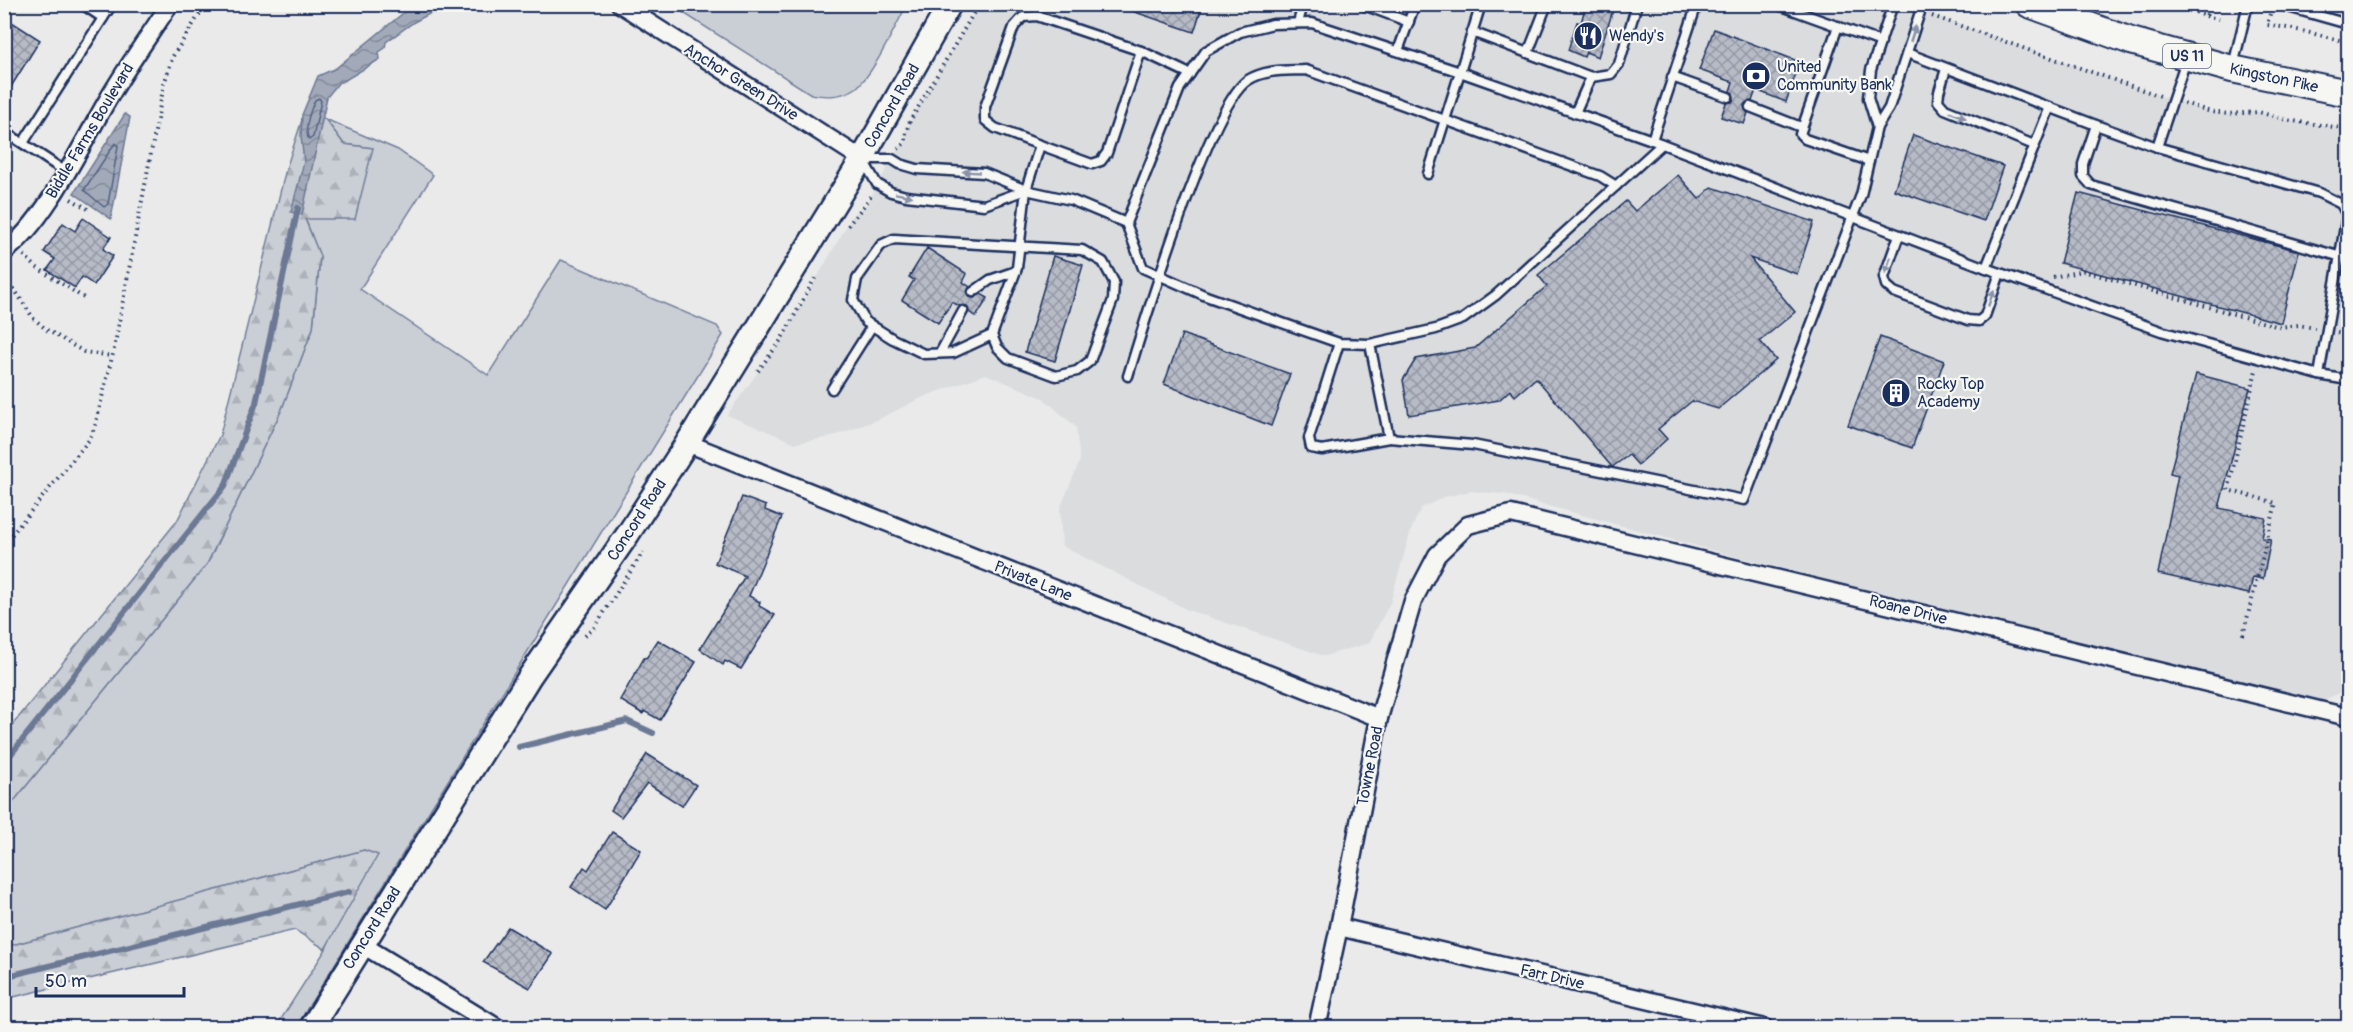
<svg xmlns="http://www.w3.org/2000/svg" width="2353" height="1032" font-family="Pangolin,sans-serif">
  <style>
    .built { fill: #dadcde }
    .grass { fill: #caced5; stroke: #727e9a; stroke-width: 1.5 }
    .forest { fill: url(#forest-firs); stroke: #727e9a; stroke-width: 1.5 }
    .water { fill: url(#water-waves); stroke: #6c7995; stroke-width: 1.5 }
    .lines { fill: none; stroke-linecap: round; stroke-linejoin: round }
    .shore { stroke: #516083; stroke-width: 1.5 }
    .stream { stroke: #6c7995; stroke-width: 6 }
    .building { fill: url(#building-cross-hatch); stroke: #1b2f5e; stroke-width: 1.5 }
    .lane-casing { stroke: #1b2f5e; stroke-width: 13 }
    .street-casing { stroke: #1b2f5e; stroke-width: 21 }
    .secondary-casing { stroke: #1b2f5e; stroke-width: 27 }
    .primary-casing { stroke: #1b2f5e; stroke-width: 30 }
    .path { stroke: #1b2f5e; stroke-width: 4; stroke-dasharray: 1.5 4.5; stroke-linecap: butt }
    .lane { stroke: #f6f6f2; stroke-width: 8 }
    .street { stroke: #f6f6f2; stroke-width: 16 }
    .secondary { stroke: #f6f6f2; stroke-width: 22 }
    .primary { stroke: #f6f6f2; stroke-width: 26 }
    .oneway { fill: #8892a8 }
    .labels { text-anchor: middle; dominant-baseline: central; stroke-width: 4.5; stroke-linejoin: round; paint-order: stroke }
    .shield { fill: #f6f6f2; stroke: #5d6b8a; stroke-width: 1.5 }
    .shield-label { font-size: 15px; font-weight: bold; fill: #1b2f5e }
    .poi-label { font-size: 16px; fill: #1b2f5e; stroke: #f6f6f2; text-anchor: start }
    .street-label { font-size: 16px; fill: #1b2f5e; stroke: #f6f6f2 }
  </style>
  <defs>
    <pattern id="forest-firs" width="22" height="20" patternUnits="userSpaceOnUse" patternTransform="scale(1.5)"><rect width="22" height="20" fill="#caced5"/><path d="M5 1l3.5 6h-7zM16 11l3.5 6h-7z" fill="#adb1b9"/></pattern>
    <pattern id="water-waves" width="16" height="10" patternUnits="userSpaceOnUse" patternTransform="scale(1.5)"><rect width="16" height="10" fill="#a2aaba"/><path d="M0 5q4-4 8 0t8 0" fill="none" stroke="#838b9a"/></pattern>
    <pattern id="building-cross-hatch" width="8" height="8" patternUnits="userSpaceOnUse" patternTransform="scale(1.5)"><rect width="8" height="8" fill="#b6bbc6"/><path d="M0 0l8 8M0 8l8-8" fill="none" stroke="#9398a4"/></pattern>
  </defs>
  <rect width="100%" height="100%" fill="#e9eae9"/>
  <filter id="ink" filterUnits="userSpaceOnUse"><feTurbulence type="fractalNoise" baseFrequency=".0167" numOctaves="2"/><feDisplacementMap in="SourceGraphic" scale="12" xChannelSelector="R" yChannelSelector="G"/><feConvolveMatrix kernelMatrix="1 2 1 2 8 2 1 2 1" color-interpolation-filters="sRGB"/></filter>
  <g filter="url(#ink)">
    <path class="built" d="M979 5H1909L1941 18 2161 96 2211 112 2228 114 2259 112 2288 120 2348 129V662L2346 685 2342 691 2321 702 2299 698 1726 554 1504 494 1470 491 1444 497 1421 508 1411 530 1390 603 1369 643 1324 656 1188 610 1062 546 1060 509 1080 461 1076 427 1043 398 986 374 923 397 877 420 831 437 796 443 727 415 781 340 853 215 867 204 899 147 905 143 906 132 910 121Z"/>
    <g class="grass">
      <path d="M671 5H907C895 26 874 74 856 88 843 97 825 97 811 94Z"/>
      <path d="M325 119 398 150 433 175 360 289 488 375 561 260 717 326 723 335 296 1027H276L326 949 364 850 5 947V812L207 564 281 411 313 328 320 257 305 218 372 148 344 144Z"/>
    </g>
    <g class="forest">
      <path d="M303 117 325 119 344 144 373 148 355 219H305L320 256 313 328 281 411 207 564 5 812V734L177 521 220 435 286 169Z"/>
      <path d="M364 850 378 855 325 949 295 930 5 999V947Z"/>
    </g>
    <g class="water">
      <path d="M413 5H439L435 11 414 22 386 42 385 48 379 52 380 59 342 82H339L327 97 302 215 291 212 304 162 301 136 302 115 318 76 336 68Z"/>
      <path d="M125 114 130 117 111 219 74 193Z"/>
    </g>
    <g class="lines">
      <g class="shore">
        <path d="M319 98 321 101 313 137 309 140C303 128 310 111 315 100Z"/>
        <path d="M115 143 118 146 108 204 104 207 84 190Z"/>
      </g>
      <g class="stream">
        <path d="M519 747 627 721 653 733"/>
        <path d="M4 763 225 486 256 403 298 208"/>
        <path d="M4 977 349 892"/>
      </g>
    </g>
    <g class="building">
      <path d="M1120 4H1203L1194 32 1120 7Z"/>
      <path d="M1586 4H1615L1598 57 1586 52 1584 57 1568 50 1577 22 1581 23Z"/>
      <path d="M4 17 40 40 4 98Z"/>
      <path d="M1714 29 1800 62 1786 102 1756 90 1752 101 1747 102 1744 105 1745 110 1748 113 1744 124 1721 117 1726 103 1732 102 1734 99 1733 93 1730 91 1733 82 1699 70Z"/>
      <path d="M1913 135 2003 166 1984 221 1894 190Z"/>
      <path d="M1678 175 1699 199 1712 187 1814 222 1797 274 1750 258 1795 312 1760 341 1776 360 1718 409 1692 401 1658 429 1667 439 1638 465 1629 455 1612 467 1536 378 1515 396 1510 390 1499 400 1409 415 1403 380 1416 359 1475 348 1547 286 1538 275 1626 201 1635 211Z"/>
      <path d="M2078 193 2299 251 2281 323 2060 263Z"/>
      <path d="M83 218 111 237 103 249 113 256 94 285 82 277 75 288 47 270 55 259 44 252 63 223 75 231Z"/>
      <path d="M927 248 967 274 963 282 970 287 967 292 970 297 974 298 981 294 988 298 976 317 969 312 967 306H959L952 302 938 323 902 300 914 280 909 277Z"/>
      <path d="M1053 256 1083 265 1055 361 1025 352Z"/>
      <path d="M1182 334 1290 374 1271 426 1164 384Z"/>
      <path d="M1880 337 1944 361 1912 448 1848 425Z"/>
      <path d="M2196 374 2250 388 2219 508 2266 518 2262 538 2271 539 2263 579 2253 577 2249 594 2158 574 2178 475 2170 473Z"/>
      <path d="M742 497 766 506 765 510 782 517 749 596 760 602 759 606 775 615 741 669 725 661 723 665 700 649 745 576 715 563Z"/>
      <path d="M658 640 696 662 660 720 644 711 643 714 620 700 644 658 647 657Z"/>
      <path d="M647 754 696 785 682 806 647 783 621 817 611 810Z"/>
      <path d="M612 832 641 850 605 910 571 887 584 867 588 870Z"/>
      <path d="M508 927 553 954 530 988 483 962Z"/>
    </g>
    <g class="lines">
      <g class="lane-casing">
        <g id="lane">
          <path d="M82 4 103 18"/>
          <path d="M1361 4 1409 22"/>
          <path d="M1481 4 1460 72 1312 23 1273 24 1240 32 1206 51 1180 88 1126 223 1143 268 1206 296 1339 343 1370 344 1389 438 1473 445 1744 500 1861 195 1877 127 1889 108 1920 12 1918 4"/>
          <path d="M1776 4 1881 42"/>
          <path d="M2277 4 2348 24"/>
          <path d="M1298 23 1303 4"/>
          <path d="M1838 26 1800 134 1805 139 1869 161"/>
          <path d="M1472 32 1591 77 1611 74 1619 64 1637 4"/>
          <path d="M1398 51 1415 4"/>
          <path d="M1528 53 1547 4"/>
          <path d="M1907 53 2096 125"/>
          <path d="M2233 66 2248 4"/>
          <path d="M1946 69 1939 92 1938 101 1945 109 2034 145"/>
          <path d="M1672 77 1728 97"/>
          <path d="M1750 107 1801 127"/>
          <path d="M1575 113 1591 77"/>
          <path d="M1877 127 1868 98 1871 70 1893 4"/>
          <path d="M4 131 66 172"/>
          <path d="M1652 140 1697 4"/>
          <path d="M23 143 112 4"/>
          <path d="M1040 145 995 128 985 120V107L1014 27 1023 17 1037 16 1141 51"/>
          <path d="M2157 147 2186 60"/>
          <path d="M866 159H892L900 164 917 169 984 173 1026 190 1071 200 1126 223"/>
          <path d="M863 160 877 184 891 192 906 196 984 205 1026 190"/>
          <path d="M1428 174 1460 72 1652 140 1978 265 2161 331 2319 375 2348 380"/>
          <path d="M1899 235 1884 277 1886 285 1894 292 1968 320 1979 321 1985 316 2000 273"/>
          <path d="M1986 268 2050 107"/>
          <path d="M973 292 990 280 1016 271"/>
          <path d="M992 335 997 347 1008 358 1056 376 1077 371 1090 361 1113 300 1114 282 1103 262 1082 250 894 239 881 245 857 279 853 300 866 322 893 339 924 354 953 353 992 335 1017 268 1026 190 1040 145 1092 164 1101 161 1107 153 1141 51 1190 74"/>
          <path d="M1339 343 1309 438 1311 448 1322 450 1389 438"/>
          <path d="M1370 344 1436 329 1463 319 1496 295 1662 144"/>
          <path d="M940 353 963 311"/>
          <path d="M2319 375 2347 215 2341 204 2319 193 2157 147 2096 125 2083 164V176L2091 185 2338 256"/>
          <path d="M1128 376C1144 324 1210 104 1248 80 1266 69 1285 71 1306 70L1600 176 1616 186"/>
          <path d="M832 389 872 326"/>
        </g>
      </g>
      <g class="street-casing">
        <g id="street">
          <path d="M620 4 862 159"/>
          <path d="M4 252C44 224 82 144 107 101 126 68 149 36 170 4"/>
          <path d="M687 443 1379 718"/>
          <path d="M1339 927 1765 1028"/>
          <path d="M361 944 498 1028"/>
          <path d="M1317 1028 1339 927 1379 718 1413 601 1437 555 1468 525 1511 514 2348 717"/>
        </g>
      </g>
      <g class="secondary-casing">
        <path id="secondary" d="M311 1028 530 676 628 534 687 443 862 159 950 4"/>
      </g>
      <g class="primary-casing">
        <path id="primary" d="M2029 4 2131 41 2232 69 2348 93"/>
      </g>
      <g class="path">
        <path d="M2173 4 2206 16 2211 4"/>
        <path d="M2270 14 2267 25C2295 28 2321 36 2348 42"/>
        <path d="M1932 16 2160 96"/>
        <path d="M2206 16 2222 20"/>
        <path d="M2184 103 2211 112 2228 114 2259 112 2286 120 2348 129"/>
        <path d="M898 149 905 143 906 132 910 121 979 4"/>
        <path d="M71 199 88 209"/>
        <path d="M848 226C856 214 865 206 871 195"/>
        <path d="M24 255 36 267 87 300"/>
        <path d="M2053 277 2083 271 2279 327 2299 325 2315 328"/>
        <path d="M4 281 13 287 33 318 47 330 84 352 112 356"/>
        <path d="M4 293 13 287"/>
        <path d="M2337 333 2348 335"/>
        <path d="M758 371 781 340 815 278"/>
        <path d="M4 544 89 440 95 426 114 349 164 84 173 56 206 4"/>
        <path d="M2243 635 2276 503 2228 490 2256 370"/>
        <path d="M585 636 594 628 643 552"/>
        <path d="M2348 662V670"/>
      </g>
      <use href="#lane" class="lane"/>
      <use href="#street" class="street"/>
      <use href="#secondary" class="secondary"/>
      <use href="#primary" class="primary"/>
    </g>
    <defs><path id="oneway-solid" d="M-6-.8H1V-3.2L6.5 0L1 3.2V.8H-6Z" transform="scale(1.5)"/></defs>
    <g class="oneway">
      <use href="#oneway-solid" transform="translate(1913 34) rotate(-72)"/>
      <use href="#oneway-solid" transform="translate(1958 115) rotate(22)"/>
      <use href="#oneway-solid" transform="translate(971 172) rotate(-177)"/>
      <use href="#oneway-solid" transform="translate(904 195) rotate(10)"/>
      <use href="#oneway-solid" transform="translate(1888 265) rotate(109)"/>
      <use href="#oneway-solid" transform="translate(1991 298) rotate(-71)"/>
    </g>
  </g>
  <defs>
    <g id="restaurant-disc" transform="scale(1.5)"><circle r="9.5" fill="#1b2f5e" stroke="#f6f6f2"/><path d="M-5-6h1v4h1v-4h1v4h1v-4h1v5L-1.5 .5V6h-2V.5L-5-1ZM5-6V6H3V1.5H1.5Q1.5-4 5-6Z" fill="#fff"/></g>
    <g id="bank-disc" transform="scale(1.5)"><circle r="9.5" fill="#1b2f5e" stroke="#f6f6f2"/><path d="M-6-4H6V4H-6ZM0-2.3a2.3 2.3 0 1 0 0 4.6a2.3 2.3 0 1 0 0-4.6Z" fill="#fff"/></g>
    <g id="building-disc" transform="scale(1.5)"><circle r="9.5" fill="#1b2f5e" stroke="#f6f6f2"/><path d="M-4-6H4V6H1V3H-1V6H-4ZM-2.5-4.3h1.7v1.8h-1.7ZM.8-4.3h1.7v1.8H.8ZM-2.5-1h1.7V.8h-1.7ZM.8-1h1.7V.8H.8Z" fill="#fff"/></g>
  </defs>
  <g fill-rule="evenodd">
    <use href="#restaurant-disc" x="1588" y="36"/>
    <use href="#bank-disc" x="1756" y="76"/>
    <use href="#building-disc" x="1896" y="393"/>
  </g>
  <g class="labels">
    <rect class="shield" x="2163" y="44" width="48" height="24" rx="4.5"/>
    <g class="shield-label">
      <text x="2187" y="56">US 11</text>
    </g>
    <g class="poi-label">
      <text x="1609" y="36">Wendy's</text>
      <text x="1777" y="67">United<tspan x="1777" dy="18">Community Bank</tspan></text>
      <text x="1917" y="384">Rocky Top<tspan x="1917" dy="18">Academy</tspan></text>
    </g>
    <g class="street-label">
      <text transform="translate(2274 78) rotate(12)">Kingston Pike</text>
      <text transform="translate(741 82) rotate(32)">Anchor Green Drive</text>
      <text transform="translate(892 106) rotate(-60)">Concord Road</text>
      <text transform="translate(90 131) rotate(-59)">Biddle Farms Boulevard</text>
      <text transform="translate(637 520) rotate(-57)">Concord Road</text>
      <text transform="translate(1033 581) rotate(22)">Private Lane</text>
      <text transform="translate(1908 610) rotate(14)">Roane Drive</text>
      <text transform="translate(1370 766) rotate(-79)">Towne Road</text>
      <text transform="translate(372 928) rotate(-58)">Concord Road</text>
      <text transform="translate(1552 977) rotate(13)">Farr Drive</text>
    </g>
  </g>
  <rect width="2353" height="1032" fill="none" stroke="#f6f6f2" stroke-width="24"/>
  <rect x="12" y="12" width="2329" height="1008" fill="none" stroke="#1b2f5e" stroke-width="2" filter="url(#ink)"/>
  <path d="M36 987v9h148v-9" fill="none" stroke="#1b2f5e" stroke-width="3"/>
  <text x="45" y="987" font-size="18" fill="#1b2f5e" stroke="#f6f6f2" stroke-width="4.5" paint-order="stroke">50 m</text>
</svg>
